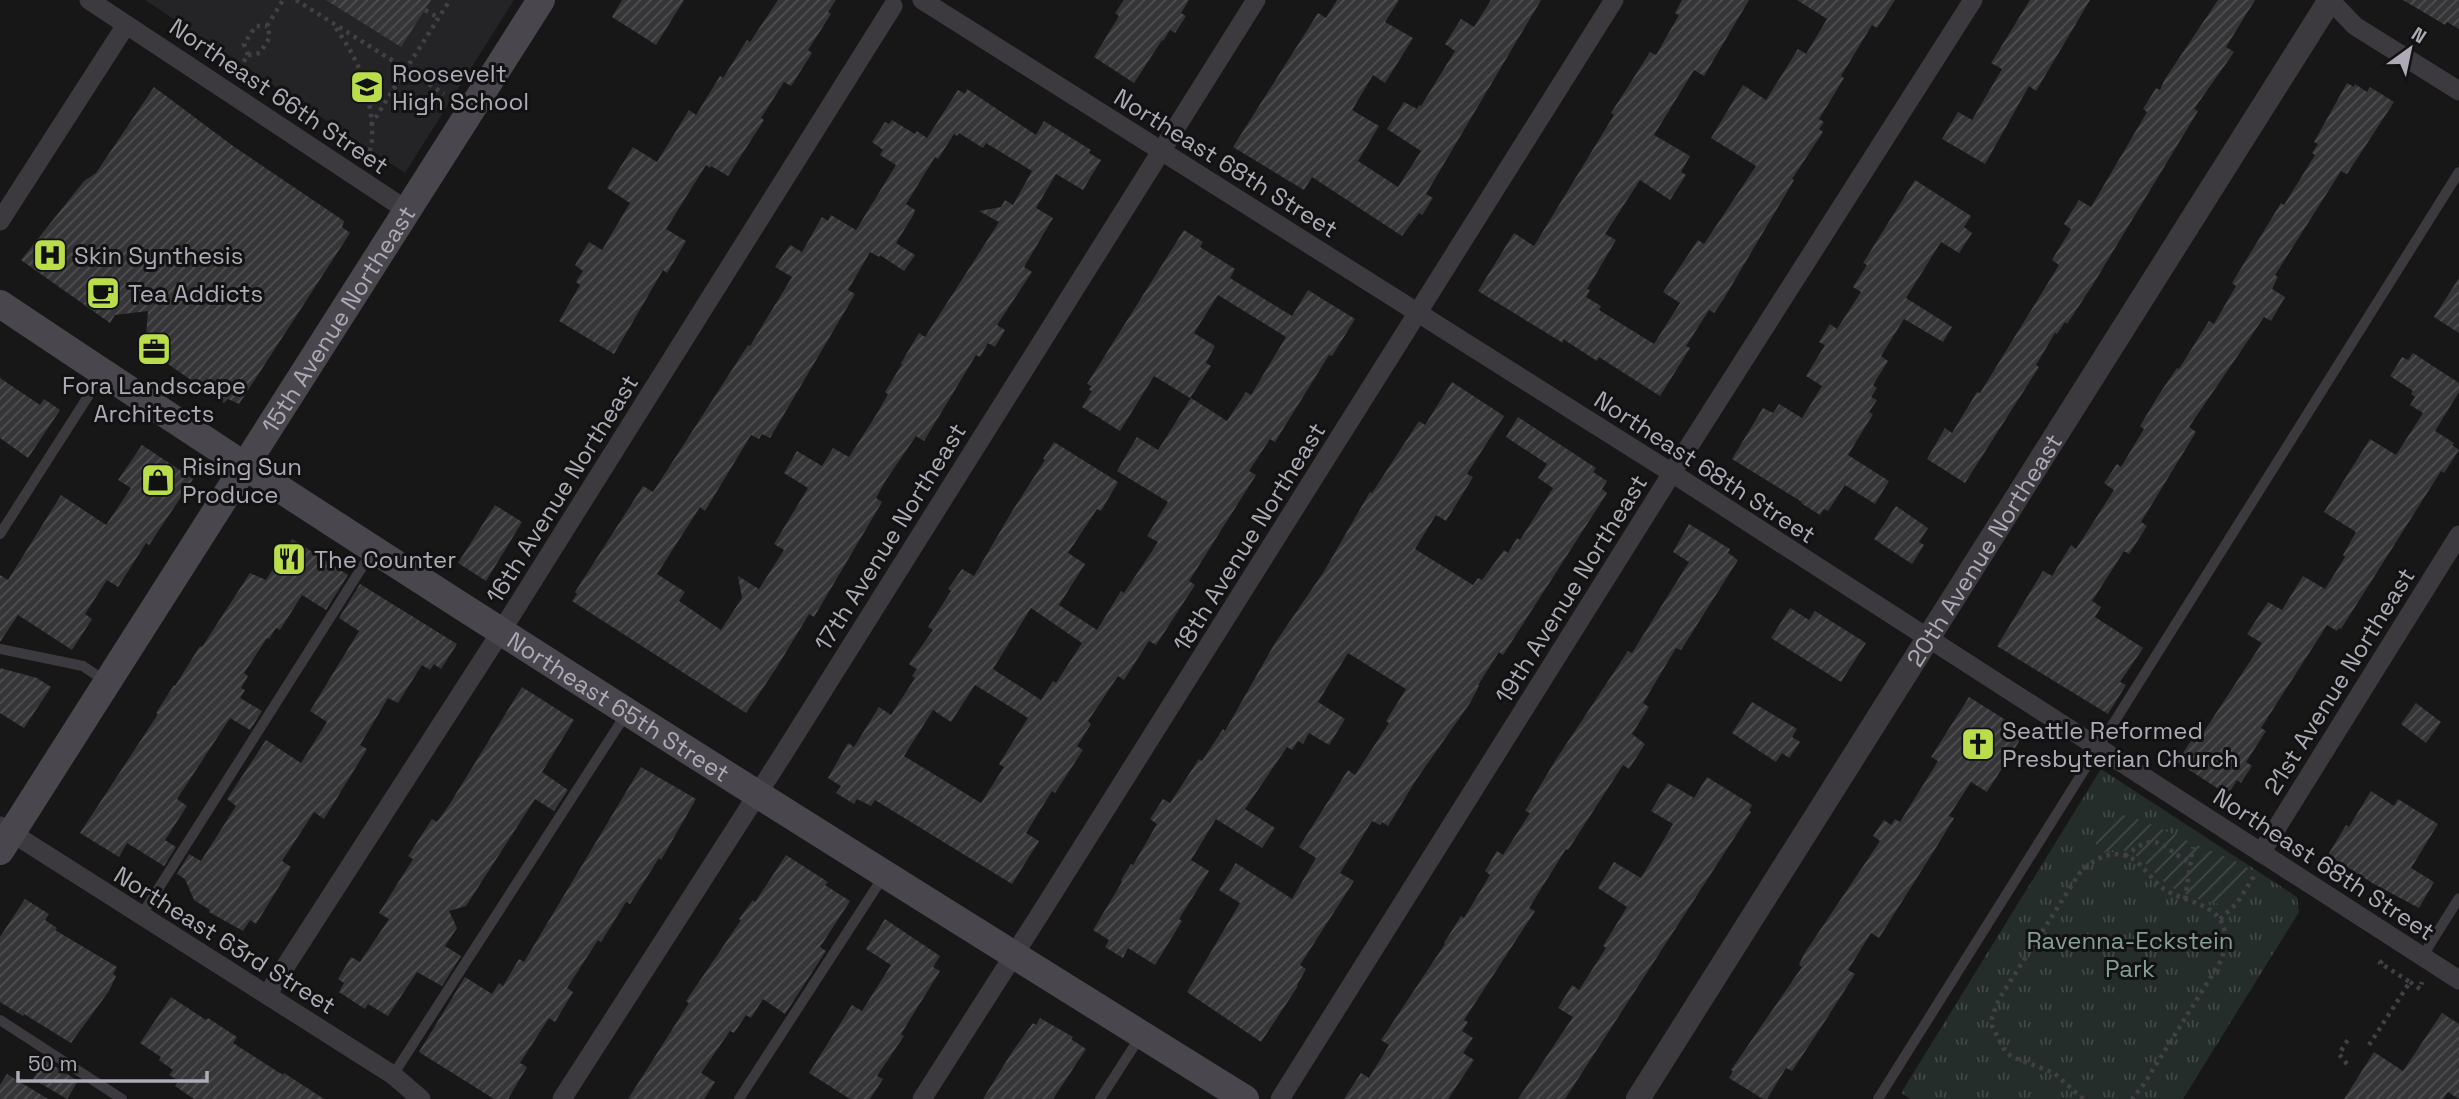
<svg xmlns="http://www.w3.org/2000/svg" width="2459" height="1099" font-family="'Space Grotesk',sans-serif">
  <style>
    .built { fill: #242325 }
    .grass { fill: url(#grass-tufts) }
    .garden { fill: url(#garden-furrows) }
    .building { fill: url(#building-hatch); fill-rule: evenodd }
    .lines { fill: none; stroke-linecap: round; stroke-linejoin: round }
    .path { stroke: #424046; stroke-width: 4.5; stroke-dasharray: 3.5 5; stroke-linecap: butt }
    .service { stroke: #3c3a3f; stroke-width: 10 }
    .minor { stroke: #3c3a3f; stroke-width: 19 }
    .tertiary { stroke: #3c3a3f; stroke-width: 24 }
    .secondary { stroke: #49474d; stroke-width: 28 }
    .labels { text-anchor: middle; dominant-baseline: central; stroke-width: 6; stroke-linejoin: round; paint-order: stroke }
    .poi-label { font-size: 24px; fill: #aeabb7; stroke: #131213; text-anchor: start }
    .street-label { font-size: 24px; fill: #aeabb7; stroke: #131213 }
    .park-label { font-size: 24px; fill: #849f96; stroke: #131213 }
  </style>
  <defs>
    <pattern id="grass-tufts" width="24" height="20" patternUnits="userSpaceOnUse" patternTransform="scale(1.75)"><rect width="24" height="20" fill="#252d2a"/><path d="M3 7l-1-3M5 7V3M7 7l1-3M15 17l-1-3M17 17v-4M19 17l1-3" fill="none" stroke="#424947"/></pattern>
    <pattern id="garden-furrows" width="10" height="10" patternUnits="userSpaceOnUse" patternTransform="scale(1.75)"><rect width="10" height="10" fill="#252d2a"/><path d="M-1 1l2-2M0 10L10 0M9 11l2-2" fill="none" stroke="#424947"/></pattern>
    <pattern id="building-hatch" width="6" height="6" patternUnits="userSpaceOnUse" patternTransform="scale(1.75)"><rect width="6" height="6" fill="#353437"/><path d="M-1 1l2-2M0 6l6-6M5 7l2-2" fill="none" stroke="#504f52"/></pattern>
  </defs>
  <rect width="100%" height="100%" fill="#181718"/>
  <path class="built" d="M145 0H514L405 173Z"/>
  <path class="grass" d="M2101 769 2297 897 2299 912 2183 1099H1911L1901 1093Z"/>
  <path class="garden" d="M2123 815C2147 821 2168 832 2190 842 2211 851 2232 858 2251 870L2236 894 2226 904C2210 905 2178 893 2164 882 2154 873 2144 858 2131 853 2120 848 2109 851 2098 854 2091 834 2105 821 2123 815Z"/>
  <g class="building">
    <path d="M326 0H431L401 47Z"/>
    <path d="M622 0H684L656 45 612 17Z"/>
    <path d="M778 0H836L828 12 831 14 808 50 812 53 791 86 784 82 761 118 764 120 728 176 711 166 710 168 706 165 666 229 686 241 667 273 663 270 614 354 559 321 580 285 576 282 583 271 575 265 589 242 602 250 630 203 607 188 633 147 657 162 689 110 696 115 720 76 723 78 747 40 750 42Z"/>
    <path d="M1124 0H1189L1181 13 1186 16 1175 33 1170 30 1163 41 1162 40 1134 83 1094 57 1119 16 1115 13Z"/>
    <path d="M1337 0H1399L1385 22 1413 38 1385 83 1373 75 1352 110 1379 126 1358 161 1398 187 1421 151 1387 129 1404 102 1417 109 1419 105 1421 106 1455 51 1445 44 1461 19 1474 27 1491 0H1541L1426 194 1433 198 1422 215 1419 213 1402 236 1312 177 1304 190 1233 147 1318 13 1326 18Z"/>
    <path d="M1682 0H1749L1704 76 1694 70 1654 135 1690 156 1681 172 1686 175 1670 200 1640 180 1605 234 1616 240 1587 289 1590 290 1586 297 1601 306 1599 310 1654 344 1680 303 1663 292 1698 240 1704 244 1756 166 1711 138 1743 85 1766 100 1798 49 1806 54 1827 19 1797 0H1895L1877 28 1872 25 1841 76 1844 78 1819 119 1824 122 1819 129 1823 132 1792 179 1794 180 1723 300 1714 313 1709 310 1686 346 1690 348 1660 396 1599 357 1597 361 1563 339V343L1478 291 1514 233 1534 246 1614 115 1611 113 1629 85 1650 52 1656 55 1679 15 1675 13Z"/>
    <path d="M2030 0H2090L2036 91 2029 86 1985 164 1942 139 1958 112 1972 120 2002 69 1991 63Z"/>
    <path d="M2218 0H2255L2226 47 2234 52 2194 109 2198 111 2092 286 2067 324 2065 322 2057 334 2055 333 2036 365 2039 367 1965 483 1927 459 1945 428 1952 433 1977 392 1980 393 2059 265 2052 260 2071 229 2064 224 2079 200 2091 207 2147 112 2143 109 2156 88 2160 90 2165 79Z"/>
    <path d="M2403 0H2459V29L2447 22 2445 25Z"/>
    <path d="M2347 83 2354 87 2355 84 2367 92 2370 87 2394 102 2347 174 2341 171 2275 275 2278 277 2272 289 2285 297 2271 321 2264 317 2189 427 2196 432 2141 522 2147 526 2129 554 2124 551 2092 601 2101 607 2095 617 2143 648 2120 682 2126 685 2108 714 1997 646 2043 571 2052 576 2071 545 2076 549 2114 490 2104 483 2117 464 2121 467 2144 429 2140 426 2158 396 2177 368 2179 369 2209 321 2214 324 2236 286 2232 283 2281 203 2284 205 2315 155 2312 153 2318 144 2314 142Z"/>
    <path d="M154 87 233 146 344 221 342 227 350 233 239 404 228 399 224 403 145 348 148 311 115 315 110 323 21 260 84 181 96 173Z"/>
    <path d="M967 89 1036 135 1044 121 1091 150 1089 153 1101 160 1083 190 1056 174 1036 208 1053 218 1024 267 1032 272 997 325 1005 330 995 347 988 343 980 357 976 355 924 441 916 436 886 480 876 498 882 502 814 617 809 614 777 667 746 713 572 601 577 594 575 592 643 486 653 492 748 345 750 346 792 277 775 267 790 245 802 252 822 217 828 221 831 215 856 230 896 165 880 155 883 150 872 142 885 122 889 124 892 120 915 134 917 131 927 138 958 90 965 94ZM959 133 983 148 986 143 1032 171 1013 205 1005 200 1001 207 979 211 999 222 925 337 919 333 901 363 902 364 885 392 888 394 878 412 849 457 833 448 822 466 797 451 784 473 808 488 774 544 784 550 759 589 738 576 742 598 721 630 679 601 685 592 657 574 700 507 705 511 751 435 759 439 762 434 770 438 855 294 848 290 870 252 879 257 880 255 904 271 915 255 896 243 914 214 915 210 906 204 935 157 938 159 954 134 957 136Z"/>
    <path d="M1915 180 1971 216 1964 227 1972 233 1959 253 1941 242 1906 298 1952 327 1943 342 1904 319 1881 356 1888 361 1873 385 1877 388 1871 397 1877 400 1869 412 1873 414 1848 455 1889 481 1875 504 1845 485 1828 511 1824 509 1820 515 1801 503 1802 502 1732 459 1763 408 1773 413 1779 404 1802 418 1822 386 1806 376 1825 345 1819 342 1830 324 1837 329 1861 292 1853 287 1867 265 1863 263Z"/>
    <path d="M1184 230 1203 242 1200 247 1235 269 1230 278 1292 316 1308 290 1355 319 1332 356 1329 355 1275 442 1270 439 1249 471 1256 475 1189 581 1195 585 1156 645 1149 641 1124 680 1118 676 1088 721 1091 724 1077 746 1083 750 1055 793 1052 791 1026 833 1039 841 1012 884 875 800 871 806 857 799 854 804 836 793 841 786 828 778 848 743 854 747 879 707 891 715 915 678 912 676 917 669 909 664 933 630 928 627 951 591 948 589 962 569 974 576 1011 513 1045 460 1043 459 1054 442 1118 482 1101 511 1097 509 1068 553 1085 564 1059 605 1097 630 1121 591 1124 593 1158 542 1147 536 1168 502 1117 471 1137 437 1158 450 1191 398 1227 421 1246 392 1251 395 1286 337 1218 295 1194 333 1215 346 1206 363 1211 366 1190 398 1154 376 1120 431 1082 407 1092 391 1089 390 1091 386 1087 384ZM1031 608 1082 643 1056 683 1053 681 1041 700 993 669ZM975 685 1028 718 999 764 1004 767 981 803 904 756 933 710 951 722Z"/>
    <path d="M2459 278V333L2434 317Z"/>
    <path d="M2413 353 2459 383V392L2435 431 2454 443 2452 445 2459 450 2444 473 2441 471 2341 629 2339 628 2337 631 2327 625 2261 728 2266 731 2246 762 2252 766 2241 783 2237 780 2228 795 2177 762 2198 730 2203 733 2262 643 2247 634 2268 602 2282 610 2303 576 2325 589 2345 557 2343 555 2356 532 2324 512 2370 439 2396 455 2423 413 2410 405 2415 397 2411 394 2413 391 2390 376 2402 357 2408 360Z"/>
    <path d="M0 378 40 405 44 399 60 410 28 458 0 438Z"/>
    <path d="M1452 382 1504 416 1467 474 1473 477 1446 521 1436 515 1415 549 1473 585 1478 578 1482 580 1504 550 1508 553 1517 538 1520 540 1553 488 1538 478 1547 464 1506 437 1518 417 1596 468 1593 472 1607 481 1602 489 1607 493 1503 655 1499 652 1478 685 1479 686 1470 703 1416 780 1388 826 1382 822 1380 825 1372 821 1340 873 1354 881 1300 965 1306 969 1297 985 1298 986 1261 1042 1187 992 1240 903 1219 890 1236 863 1292 899 1316 858 1299 847 1348 770 1355 775 1389 723 1386 721 1406 689 1348 653 1318 702 1345 719 1329 745 1309 733 1303 744 1298 741 1292 750 1287 747 1245 809 1275 828 1262 848 1216 819 1191 860 1209 871 1179 919 1182 921 1155 965 1128 948 1123 958 1105 947 1109 940 1093 930 1122 882 1121 880 1131 864 1133 865 1157 824 1150 819 1163 799 1170 803 1199 759 1202 761 1223 729 1225 731 1275 643 1323 573 1370 492 1372 493 1419 421 1425 425Z"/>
    <path d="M142 445 193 479 149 545 146 543 118 587 107 580 85 614 92 619 72 650 18 615 0 642V575L8 580 61 495 106 525 131 488 118 480Z"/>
    <path d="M495 505 522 522 486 581 458 563Z"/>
    <path d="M1896 506 1928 528 1919 542 1924 545 1912 564 1874 539Z"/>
    <path d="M1689 524 1730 549 1728 553 1738 560 1681 650 1676 648 1643 703 1649 707 1632 734 1645 744 1629 769 1623 765 1568 850 1566 849 1529 908 1535 911 1464 1020 1468 1022 1462 1031 1473 1038 1463 1053 1474 1060 1448 1099H1344L1361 1073 1369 1078 1389 1045 1381 1040 1445 944 1444 943 1461 916 1464 918 1490 875 1485 871 1497 851 1503 855 1530 813 1525 811 1555 761 1628 651 1632 653 1689 562 1673 552Z"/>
    <path d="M292 539 348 575 326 610 302 595 280 630 276 628 269 639 267 638 244 673 248 676 241 688 245 690 240 698 262 711 250 730 230 718 177 799 187 806 165 840 176 847 164 866 127 843 119 857 80 833 158 714 156 713 174 685 175 686 200 646 202 647 250 573 266 580Z"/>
    <path d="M360 584 457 644 441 669 434 664 430 670 422 665 420 668 398 703 388 698 360 745 367 749 324 819 314 812 282 861 291 867 256 924 250 920 243 931 209 912 210 910 194 900 185 879 177 874 189 854 201 861 236 806 227 799 266 740 301 763 327 722 310 711 359 631 339 618Z"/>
    <path d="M1790 608 1809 620 1815 611 1866 643 1841 682 1771 638Z"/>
    <path d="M0 668 37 678 51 687 24 728 0 713Z"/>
    <path d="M522 687 574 720 542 772 568 790 554 811 535 799 466 906 449 911 457 928 445 946 461 956 442 986 417 972 388 1016 368 1004 365 1009 339 992 344 983 338 979 351 957 360 962 389 919 379 913 413 859 408 856 432 819 437 822 449 805Z"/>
    <path d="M1969 697 2025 732 1987 792 1971 782 1949 816 1954 818 1937 846 1879 938 1871 933 1848 970 1855 974 1827 1018 1792 1071 1786 1068 1767 1099H1763L1729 1078 1733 1071 1731 1070 1802 967 1799 965 1804 954 1880 841 1873 836 1884 820 1891 825 1895 819 1900 822 1938 761 1931 757Z"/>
    <path d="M1752 702 1797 729 1792 737 1800 742 1789 758 1782 753 1776 762 1732 733Z"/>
    <path d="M2416 703 2441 722 2426 743 2401 724Z"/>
    <path d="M641 767 696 799 661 860 659 858 630 904 626 902 601 942 598 940 567 988 573 992 555 1022 549 1018 520 1063 527 1067 508 1099H494L419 1052 465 977 492 994 499 983 503 986 519 959 524 962Z"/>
    <path d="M1707 777 1752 805 1749 811 1751 812 1565 1099H1518L1573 1017 1558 1008 1572 985 1579 990 1606 948 1603 946 1627 907 1598 888 1614 862 1641 878 1673 824 1651 811 1668 783 1694 798Z"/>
    <path d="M2371 791 2394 806 2398 799 2438 824 2411 868 2434 882 2419 908 2374 884 2328 855 2346 825 2349 827Z"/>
    <path d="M786 855 828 882 825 885 850 901 820 947 826 951 785 1014 763 999 751 1018 746 1015 734 1033 730 1031 701 1073 715 1082 704 1099H628L689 1003 686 1001 741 920 739 919 753 900 755 902Z"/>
    <path d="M25 899 49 914 45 920 57 928 55 930 117 967 113 974 116 976 109 991 71 1043 24 1014 23 1016 0 1002V937Z"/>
    <path d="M885 919 940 956 933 967 940 971 901 1034 904 1036 877 1076 883 1079 870 1099H850L809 1073 852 1005 862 1011 891 965 866 949Z"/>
    <path d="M171 997 206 1020 208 1018 237 1037 233 1043 283 1075 284 1073 324 1099H194L175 1086 179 1081 169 1075 173 1070 159 1060 161 1057 140 1043Z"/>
    <path d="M2442 1013 2459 1024V1099L2448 1092 2443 1099H2344L2374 1052 2403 1071Z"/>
    <path d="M1040 1018 1073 1037 1071 1039 1086 1049 1053 1099H983L1012 1052 1033 1023 1036 1025Z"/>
    <path d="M45 1060 78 1081 67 1099 33 1079Z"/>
    <path d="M7 1074 48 1099H0V1085Z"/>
  </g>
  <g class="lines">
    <g class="path">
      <path d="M296 0 406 69 450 0"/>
      <path d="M425 10 439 18"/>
      <path d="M336 28C343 39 351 50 356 62 366 81 379 135 368 155"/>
      <path d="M248 55 260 53 270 37 267 26 283 0"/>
      <path d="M248 55 244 44 256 26H267"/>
      <path d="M239 69 248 55"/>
      <path d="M371 125 406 69 444 94"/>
      <path d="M2125 856C2160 828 2160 848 2191 863"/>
      <path d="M2185 899 2193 847"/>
      <path d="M2220 919 2237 903 2256 873"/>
      <path d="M2410 982 2420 989 2422 982"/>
      <path d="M2369 1045 2410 982 2380 963 2385 958"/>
      <path d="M2347 1064 2339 1054 2349 1038"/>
      <path d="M2083 1099 2054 1073 2012 1057 2005 1051 1992 1026V1017L1999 999 2079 874C2093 858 2116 846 2136 861 2147 870 2154 883 2167 891 2188 903 2221 904 2225 933 2226 944 2224 954 2219 964L2144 1084 2132 1099"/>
    </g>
    <g class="service">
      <path d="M0 534 103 373"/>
      <path d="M0 649 83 666 105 681"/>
      <path d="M141 916 373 550"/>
      <path d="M2422 957 2459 898"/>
      <path d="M0 1020 122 1099"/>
      <path d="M393 1075 626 714"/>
      <path d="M739 1099 883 877"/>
      <path d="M1100 1099 1140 1037"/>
      <path d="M1878 1099 2459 172"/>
    </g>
    <g class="minor">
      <path d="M89 0 408 211"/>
      <path d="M922 0 1672 473 2459 980"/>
      <path d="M2330 0 2355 26 2459 91"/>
      <path d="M0 221 126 25"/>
      <path d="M1 826 393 1075 421 1099"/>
      <path d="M2261 853 2459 535"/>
      <path d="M267 995 502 630 893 6"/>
      <path d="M562 1099 782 756 1256 0"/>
      <path d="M922 1099 1040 914 1614 0"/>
      <path d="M1280 1099 1672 473 1973 0"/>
    </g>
    <path class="tertiary" id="s1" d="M1638 1099 2330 0"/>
    <g class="secondary">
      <path id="s2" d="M0 304C409 578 827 839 1245 1099"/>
      <path id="s3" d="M0 851 541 0"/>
    </g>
  </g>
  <defs>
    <g id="school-square" transform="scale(1.75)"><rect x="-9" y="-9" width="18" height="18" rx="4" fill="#b9dd4b" stroke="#131213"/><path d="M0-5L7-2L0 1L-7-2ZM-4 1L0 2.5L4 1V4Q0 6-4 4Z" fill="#111"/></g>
    <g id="hospital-square" transform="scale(1.75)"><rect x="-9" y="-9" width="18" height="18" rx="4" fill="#b9dd4b" stroke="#131213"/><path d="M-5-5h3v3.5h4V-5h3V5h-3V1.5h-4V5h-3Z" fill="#111"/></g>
    <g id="cafe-square" transform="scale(1.75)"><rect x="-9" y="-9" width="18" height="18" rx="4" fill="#b9dd4b" stroke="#131213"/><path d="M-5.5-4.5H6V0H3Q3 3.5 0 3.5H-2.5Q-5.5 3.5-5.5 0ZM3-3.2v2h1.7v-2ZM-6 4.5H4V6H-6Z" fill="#111"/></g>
    <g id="office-square" transform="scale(1.75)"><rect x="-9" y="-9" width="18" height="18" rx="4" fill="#b9dd4b" stroke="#131213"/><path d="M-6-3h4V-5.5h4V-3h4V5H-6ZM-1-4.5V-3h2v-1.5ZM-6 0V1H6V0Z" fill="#111"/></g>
    <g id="shop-square" transform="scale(1.75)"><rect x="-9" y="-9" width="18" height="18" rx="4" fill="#b9dd4b" stroke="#131213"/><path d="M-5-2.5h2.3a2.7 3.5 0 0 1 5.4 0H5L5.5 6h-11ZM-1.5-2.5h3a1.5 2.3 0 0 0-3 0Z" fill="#111"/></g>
    <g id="restaurant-square" transform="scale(1.75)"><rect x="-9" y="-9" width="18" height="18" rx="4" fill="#b9dd4b" stroke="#131213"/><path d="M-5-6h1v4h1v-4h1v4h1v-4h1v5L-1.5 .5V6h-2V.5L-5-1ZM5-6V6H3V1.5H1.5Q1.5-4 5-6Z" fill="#111"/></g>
    <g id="church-square" transform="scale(1.75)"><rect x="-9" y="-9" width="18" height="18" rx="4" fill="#b9dd4b" stroke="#131213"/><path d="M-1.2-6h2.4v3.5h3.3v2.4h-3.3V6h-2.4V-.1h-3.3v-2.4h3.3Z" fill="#111"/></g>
  </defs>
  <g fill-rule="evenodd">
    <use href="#school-square" x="367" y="87"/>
    <use href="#hospital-square" x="50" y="255"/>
    <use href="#cafe-square" x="103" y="293"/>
    <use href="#office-square" x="154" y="349"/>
    <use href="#shop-square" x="158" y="480"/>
    <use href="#restaurant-square" x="289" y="559"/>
    <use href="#church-square" x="1978" y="744"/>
  </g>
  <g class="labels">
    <g class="poi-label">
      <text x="392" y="73">Roosevelt<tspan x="392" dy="28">High School</tspan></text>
      <text x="74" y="255">Skin Synthesis</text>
      <text x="128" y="293">Tea Addicts</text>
      <text x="154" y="385" text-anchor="middle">Fora Landscape<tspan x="154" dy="28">Architects</tspan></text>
      <text x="182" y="466">Rising Sun<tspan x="182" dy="28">Produce</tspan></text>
      <text x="314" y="559">The Counter</text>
      <text x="2002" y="730">Seattle Reformed<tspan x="2002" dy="28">Presbyterian Church</tspan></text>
    </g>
    <g class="street-label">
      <text transform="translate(279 96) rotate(34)">Northeast 66th Street</text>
      <text transform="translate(1226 163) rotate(32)">Northeast 68th Street</text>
      <text stroke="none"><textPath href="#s3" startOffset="630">15th Avenue Northeast</textPath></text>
      <text transform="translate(1705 467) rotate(33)">Northeast 68th Street</text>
      <text transform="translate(562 489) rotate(-58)">16th Avenue Northeast</text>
      <text transform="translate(890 537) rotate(-58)">17th Avenue Northeast</text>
      <text transform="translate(1249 537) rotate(-58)">18th Avenue Northeast</text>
      <text stroke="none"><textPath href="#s1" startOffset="649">20th Avenue Northeast</textPath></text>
      <text transform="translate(1571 589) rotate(-58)">19th Avenue Northeast</text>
      <text transform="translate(2339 681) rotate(-58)">21st Avenue Northeast</text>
      <text stroke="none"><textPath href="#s2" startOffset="738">Northeast 65th Street</textPath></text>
      <text transform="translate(2324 864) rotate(33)">Northeast 68th Street</text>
      <text transform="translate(225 940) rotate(32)">Northeast 63rd Street</text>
    </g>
    <g class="park-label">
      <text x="2130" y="940">Ravenna-Eckstein<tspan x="2130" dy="28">Park</tspan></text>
    </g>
  </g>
  <g transform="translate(2410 49) rotate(33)" stroke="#131213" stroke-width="5" paint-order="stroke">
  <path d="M0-5L12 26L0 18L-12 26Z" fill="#aeabb7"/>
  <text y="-10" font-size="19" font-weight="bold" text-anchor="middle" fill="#aeabb7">N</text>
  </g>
  <path d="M18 1071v10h189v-10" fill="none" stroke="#aeabb7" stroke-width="3.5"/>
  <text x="28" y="1071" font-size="21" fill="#aeabb7" stroke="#131213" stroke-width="5" paint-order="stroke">50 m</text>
</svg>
